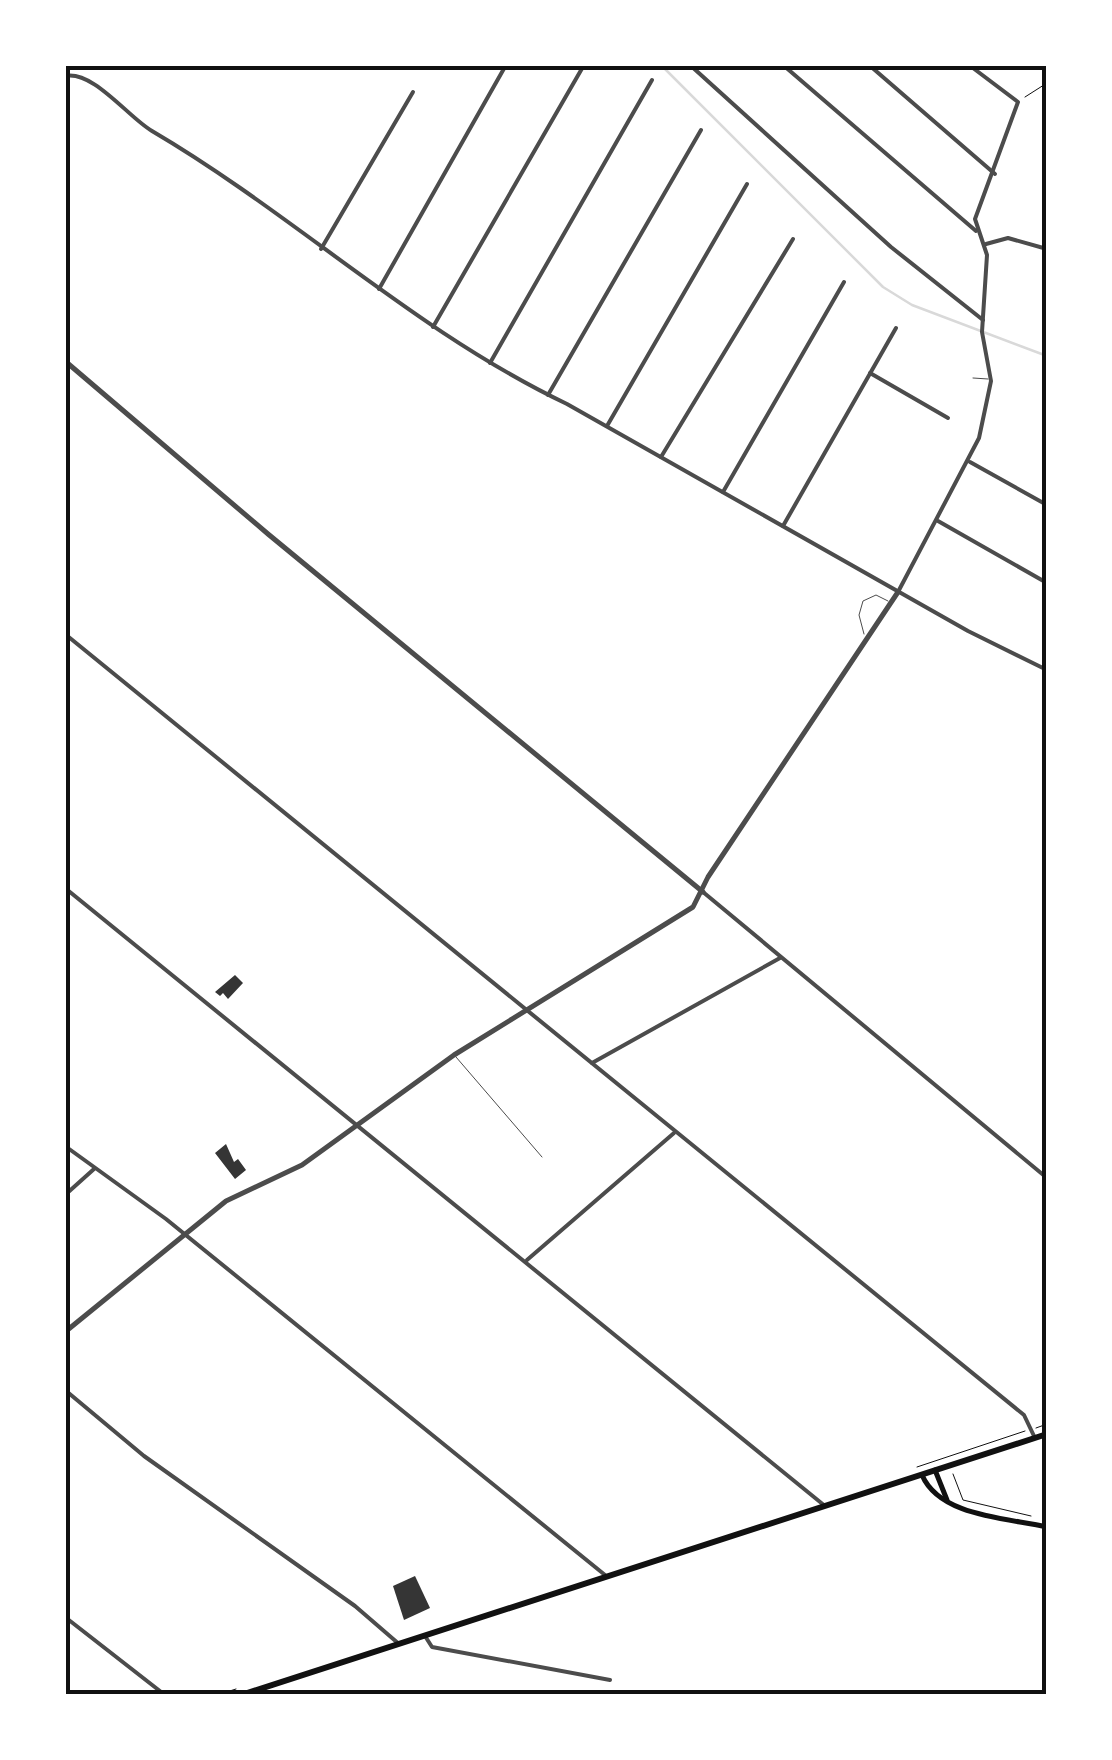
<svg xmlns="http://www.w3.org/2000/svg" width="1112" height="1760" font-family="'Open Sans',sans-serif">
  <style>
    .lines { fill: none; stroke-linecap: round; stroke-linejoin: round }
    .stream { stroke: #d9d9d9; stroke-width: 2.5 }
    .building { fill: #353535 }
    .path { stroke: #111; stroke-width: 1 }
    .service { stroke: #4c4c4c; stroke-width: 1 }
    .minor { stroke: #4c4c4c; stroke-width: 4 }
    .tertiary { stroke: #4c4c4c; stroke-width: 5 }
    .secondary { stroke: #111; stroke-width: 5 }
    .primary { stroke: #111; stroke-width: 6 }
    .neatline { fill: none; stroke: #111; stroke-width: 4 }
  </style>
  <rect width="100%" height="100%" fill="#fff"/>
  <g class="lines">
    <path class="stream" d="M661 65 883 287 912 305 1047 356"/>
  </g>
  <g class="building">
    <path d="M235 975 243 983 228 999 223 993 220 996 215 992Z"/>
    <path d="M226 1144 234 1162 238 1159 246 1170 235 1179 215 1153Z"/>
    <path d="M415 1576 430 1608 404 1620 393 1586Z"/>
  </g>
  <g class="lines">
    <g class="path">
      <path d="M1025 97 1047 83"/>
      <path d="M1036 1428 1047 1424"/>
      <path d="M917 1467 1025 1431"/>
      <path d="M953 1474 963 1500 1031 1516"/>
      <path d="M217 1695 236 1689"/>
    </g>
    <g class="service">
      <path d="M973 378 988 379"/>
      <path d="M864 634 859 615 863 601 876 595 888 601"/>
      <path d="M456 1057 542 1157"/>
    </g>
    <g class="minor">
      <path d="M690 65 891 247 983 320"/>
      <path d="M783 65 976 231"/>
      <path d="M869 65 995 174"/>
      <path d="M65 76C93 70 128 117 152 131 295 215 416 332 567 404L968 631 1047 670"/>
      <path d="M986 244 1008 238 1047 249"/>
      <path d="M321 249 413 92"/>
      <path d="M379 289 506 65"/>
      <path d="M433 327 584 65"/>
      <path d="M490 363 652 80"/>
      <path d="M870 373 948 418"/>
      <path d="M548 395 701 130"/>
      <path d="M607 426 747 184"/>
      <path d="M661 457 793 239"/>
      <path d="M970 462 1047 505"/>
      <path d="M723 492 844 282"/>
      <path d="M938 521 1047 583"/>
      <path d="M783 526 896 328"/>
      <path d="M898 592 979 438 991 381 982 332 987 255 975 219 1018 102 969 65"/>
      <path d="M65 634 1024 1415 1034 1436"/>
      <path d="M65 888 825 1506"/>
      <path d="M703 892 1047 1178"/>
      <path d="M592 1063 780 958"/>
      <path d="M65 1146 166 1219 605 1575"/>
      <path d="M65 1195 94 1169"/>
      <path d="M527 1260 674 1133"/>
      <path d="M65 1390 144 1456 355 1606 399 1644"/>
      <path d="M65 1617 165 1695"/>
      <path d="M425 1636 432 1647 610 1680"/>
    </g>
    <g class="tertiary">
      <path d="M65 361 268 534 703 892"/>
      <path d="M65 1332 226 1201 302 1165 454 1055 693 907 708 877 898 592"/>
    </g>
    <g class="secondary">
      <path d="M935 1470 947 1500"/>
      <path d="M922 1475C940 1517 1008 1518 1047 1527"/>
    </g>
    <path class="primary" d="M241 1695 1047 1434"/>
  </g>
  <rect width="1112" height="1760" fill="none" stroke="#ffffff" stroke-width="135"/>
  <rect x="68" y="68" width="976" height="1624" class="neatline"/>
</svg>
